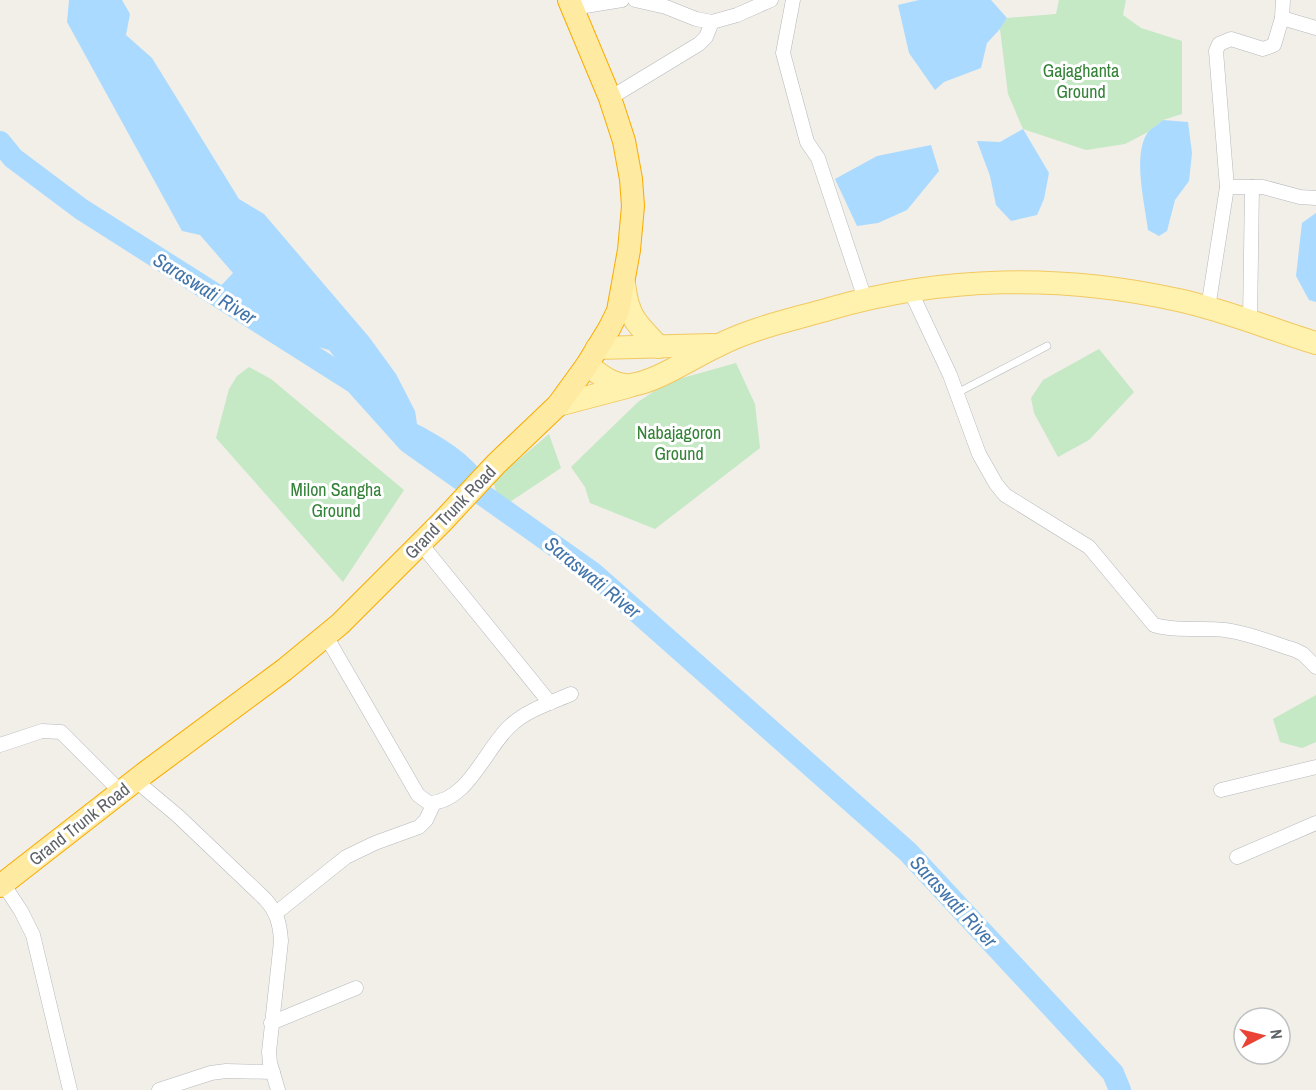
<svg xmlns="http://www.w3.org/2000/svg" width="1316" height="1090" font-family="'Archivo Narrow',sans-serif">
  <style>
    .green { fill: #c5e8c5 }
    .water { fill: #aadaff }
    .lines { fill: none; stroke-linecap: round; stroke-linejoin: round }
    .river { stroke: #aadaff; stroke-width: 22 }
    .service-casing { stroke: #b5b8bc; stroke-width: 8 }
    .minor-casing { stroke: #b5b8bc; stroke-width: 15 }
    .primary-casing { stroke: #f2c960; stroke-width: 24 }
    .trunk-casing { stroke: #f9ab00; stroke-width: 24 }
    .service { stroke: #fff; stroke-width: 7 }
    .minor { stroke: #fff; stroke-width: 14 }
    .primary { stroke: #fff2af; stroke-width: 22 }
    .trunk { stroke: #feeaa1; stroke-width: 22 }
    .labels { text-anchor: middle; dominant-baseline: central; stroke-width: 6; stroke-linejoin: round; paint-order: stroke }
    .park-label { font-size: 18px; fill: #348238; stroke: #fff }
    .street-label { font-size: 18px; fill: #5f6368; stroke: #fff }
    .water-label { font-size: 20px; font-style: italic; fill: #4174aa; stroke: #fff }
  </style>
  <rect width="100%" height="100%" fill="#f1efe8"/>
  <g class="green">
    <path d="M1059 0H1126L1123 15 1141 28 1182 41V114L1163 120 1148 132 1125 144 1086 150 1023 129 1008 94 1000 29 1007 18 1056 14Z"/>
    <path d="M1099 349 1134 392 1089 440 1058 457 1034 413 1031 398 1043 380Z"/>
    <path d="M736 363 755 404 760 448 655 529 590 503 585 487 571 467 638 402 668 382Z"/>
    <path d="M249 367 271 379 404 490 343 582 216 438 229 389 237 376Z"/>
    <path d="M549 434 561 468 501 508 493 481Z"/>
    <path d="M1316 695V742L1302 748 1280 742 1273 719Z"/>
  </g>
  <g class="water">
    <path d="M69 0H122L130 14 126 35 152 58 239 199 264 214 369 337 396 374 415 411 417 424C437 434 467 452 480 470L468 484 408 442 355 383 329 350 283 337 214 293 233 273 200 235 182 231 67 22Z"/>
    <path d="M919 0H991L1007 18 1000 29 987 43 981 68 944 82 935 90 909 53 898 5Z"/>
    <path d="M1163 120 1188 122 1192 153 1189 181 1175 200 1167 231 1159 236 1148 230C1145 204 1132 154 1148 132 1152 128 1159 124 1163 120Z"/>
    <path d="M1023 129 1049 173 1044 199 1037 215 1011 221 996 205 990 176 977 141 1000 142Z"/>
    <path d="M931 145 939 171 907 210 878 223 857 226 835 179 877 156Z"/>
    <path d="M1316 213V302L1309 300 1296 276 1302 223Z"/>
  </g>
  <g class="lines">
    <path class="river" d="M0 142 13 158 81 209 355 383 408 442 593 573 908 852 1113 1073 1120 1090"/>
    <g class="service-casing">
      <path id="service" d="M957 393 1047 346"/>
    </g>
    <g class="minor-casing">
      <g id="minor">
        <path d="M635 0 666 7 696 19 712 22 737 15 771 0"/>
        <path d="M793 0 783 53 807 142 818 158 865 299"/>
        <path d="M573 8 622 0"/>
        <path d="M1282 18 1316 28"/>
        <path d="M610 98 699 44 706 37 712 22"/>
        <path d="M1227 187H1263L1300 197 1316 198"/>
        <path d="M910 290 950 375 979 454 996 484 1005 495 1089 547 1154 625C1177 632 1202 627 1225 630 1249 633 1272 643 1295 650L1303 654 1316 667"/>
        <path d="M1208 308 1227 187 1216 51 1219 44 1231 39 1263 49 1274 45 1282 18 1283 0"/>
        <path d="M1250 322 1252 187"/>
        <path d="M421 544 550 703"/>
        <path d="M326 636 418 795 429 803C468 802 485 749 510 726 527 710 550 703 571 694"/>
        <path d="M0 745 42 731 61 732 121 792"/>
        <path d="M135 780 178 816 265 899C277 912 280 924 281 941L269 1052 270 1063 278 1090"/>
        <path d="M1221 790 1316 767"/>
        <path d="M1237 857 1316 823"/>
        <path d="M0 879 21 911 33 935 70 1090"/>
        <path d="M276 913 346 857 375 843 419 827 426 820 434 803"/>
        <path d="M271 1023 356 988"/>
        <path d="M159 1090 211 1073 226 1071 273 1072"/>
      </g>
    </g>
    <g class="primary-casing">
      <g id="primary">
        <path d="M624 284C628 318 637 324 659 347"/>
        <path d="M597 348 713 345"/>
        <path d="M587 365C600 374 613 387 631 385 656 382 693 357 717 346 752 328 791 320 829 309 942 276 1062 274 1178 300 1225 310 1270 329 1316 343"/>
        <path d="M558 405 630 386"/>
      </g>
    </g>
    <g class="trunk-casing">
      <path id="trunk" d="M0 886 145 773 284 670 340 624 441 523 496 464 558 405 587 365 609 329 618 311 629 250 633 206 631 179 624 141 610 98 569 0"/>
    </g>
    <use href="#service" class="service"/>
    <use href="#minor" class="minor"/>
    <use href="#primary" class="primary"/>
    <use href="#trunk" class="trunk"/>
  </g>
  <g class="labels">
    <g class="park-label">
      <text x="1081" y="70">Gajaghanta<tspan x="1081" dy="21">Ground</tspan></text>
      <text x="679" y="432">Nabajagoron<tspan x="679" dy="21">Ground</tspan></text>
      <text x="336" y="489">Milon Sangha<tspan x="336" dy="21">Ground</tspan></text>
    </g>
    <g class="street-label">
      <text transform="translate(450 512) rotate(-46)">Grand Trunk Road</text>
      <text transform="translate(79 824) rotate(-38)">Grand Trunk Road</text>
    </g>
    <g class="water-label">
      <text transform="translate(205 288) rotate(32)">Saraswati River</text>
      <text transform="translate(593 577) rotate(39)">Saraswati River</text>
      <text transform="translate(954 901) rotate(47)">Saraswati River</text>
    </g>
  </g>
  <g transform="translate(1262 1036) rotate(83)"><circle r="28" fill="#ffffff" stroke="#bfc1c3" stroke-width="1.5"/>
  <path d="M0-4.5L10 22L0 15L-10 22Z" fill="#ea4335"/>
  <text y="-9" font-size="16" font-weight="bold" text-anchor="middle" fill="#5f6368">N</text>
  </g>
</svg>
